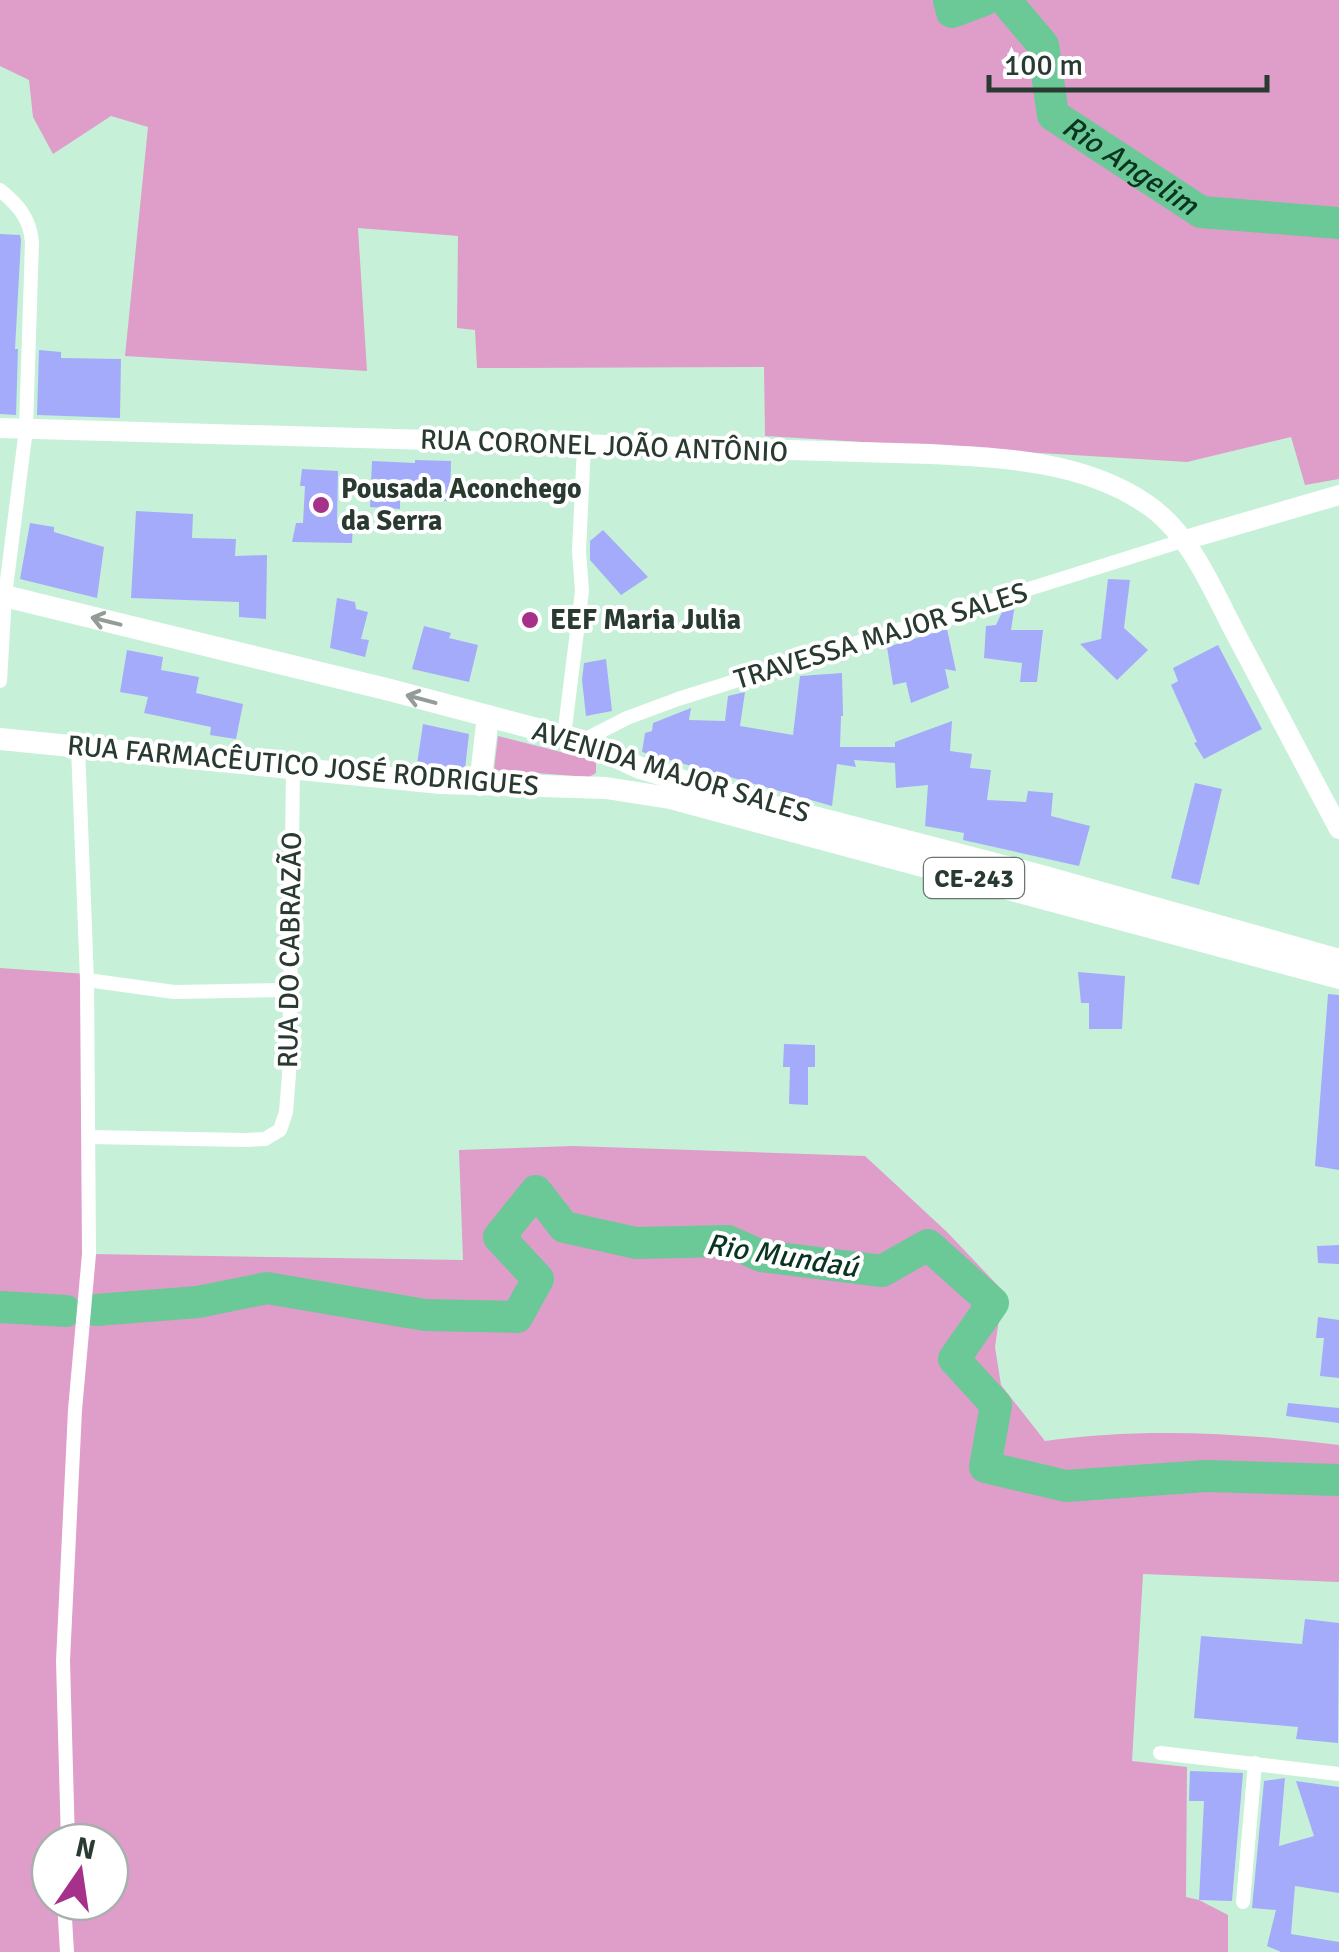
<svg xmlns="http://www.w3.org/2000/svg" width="1339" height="1952" font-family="Signika,sans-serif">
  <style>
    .green { fill: #df9dca; fill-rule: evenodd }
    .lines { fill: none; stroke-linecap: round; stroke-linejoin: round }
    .river { stroke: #6bc897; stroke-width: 32 }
    .building { fill: #a4abfb }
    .street { stroke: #fff; stroke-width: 14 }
    .secondary { stroke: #fff; stroke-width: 20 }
    .primary { stroke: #fff; stroke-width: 22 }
    .oneway { stroke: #949c98 }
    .poi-dot { fill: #a6318a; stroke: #fff; stroke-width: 4 }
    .labels { text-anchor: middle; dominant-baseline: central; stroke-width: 8; stroke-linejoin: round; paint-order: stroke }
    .shield { fill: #fff; stroke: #69756e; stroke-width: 2.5 }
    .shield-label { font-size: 25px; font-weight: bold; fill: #293a30 }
    .street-label { font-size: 28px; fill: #293a30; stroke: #fff }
    .poi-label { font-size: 28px; font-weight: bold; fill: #293a30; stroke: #fff; text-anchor: start }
    .water-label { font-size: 30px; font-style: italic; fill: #093420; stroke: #fff }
  </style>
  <rect width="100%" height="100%" fill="#c6f1d8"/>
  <g class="green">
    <path d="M0 0H1339V479L1305 485 1291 437 1187 462 765 436 764 367 477 368 475 330 457 328 458 236 358 228 367 371 125 356 148 127 111 116 53 154 33 117 29 80 0 66Z"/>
    <path d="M498 736 588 759 596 762V773L589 777 494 770Z"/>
    <path d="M0 968 87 974 90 1254 463 1260 459 1150 573 1146 865 1156 947 1232 1003 1291 995 1347 1001 1385 1045 1441C1143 1427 1242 1433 1339 1445V1582L1143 1574 1132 1761 1187 1767 1186 1897 1199 1900 1228 1915V1952H0ZM50 1842H110V1902H50Z"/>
  </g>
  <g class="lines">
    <g class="river">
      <path d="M949 0 952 12 984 0"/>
      <path id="s1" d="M1005 0 1043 45 1053 115 1201 212 1339 223"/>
      <path d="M0 1307 66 1311"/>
      <path d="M96 1310 198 1302 267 1288 425 1315 517 1317 538 1279 499 1237 536 1191 564 1227 636 1243 728 1241 761 1256 882 1271 928 1245 993 1303 954 1359 996 1405 985 1467 1066 1486 1206 1476 1339 1480"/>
    </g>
  </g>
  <g class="building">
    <path d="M0 234 20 235 21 240 15 349H18L16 415 0 414Z"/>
    <path d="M39 350 61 352V358L121 359 120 418 37 415Z"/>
    <path d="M415 460 451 461 450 501 400 500V509L370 507 372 461 415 463Z"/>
    <path d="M302 469 338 471 337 524 353 525 352 543 292 542 296 523H303L305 486H300Z"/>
    <path d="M136 511 193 514 192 538 236 539 235 556 267 555 266 619 239 617V602L131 598Z"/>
    <path d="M30 523 54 527V532L104 547 97 598 20 579Z"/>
    <path d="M603 530 648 577 621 595 590 560V541Z"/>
    <path d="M1108 579 1130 580 1124 628 1148 650 1117 680 1080 644 1101 639Z"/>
    <path d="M337 598 355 602 356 609 368 612 361 639 369 640 365 657 330 648Z"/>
    <path d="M1015 604 1011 630H1043L1037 682H1020L1022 663 984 658 986 626 996 625 1004 608Z"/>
    <path d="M424 626 451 633 449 638 478 645 469 682 412 669Z"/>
    <path d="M947 629 956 671 945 669 949 688 911 703 906 682 893 685 887 647Z"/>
    <path d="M1218 645 1262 729 1204 759 1194 743 1197 742 1171 685 1178 681 1173 668Z"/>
    <path d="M127 650 163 657 161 670 199 677 196 693 243 704 236 739 210 735 211 727 144 713 148 697 120 692Z"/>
    <path d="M606 659 612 711 586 716 582 680 584 663Z"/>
    <path d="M842 673 843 716H841L840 747H895V742L952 721 950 751 972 754 970 768 991 770 987 800 1026 802 1028 791 1053 793 1051 816 1090 826 1079 866 963 840 964 833 925 826 928 785 896 788 895 763 854 760 856 767 837 764 832 806 642 752 645 733 652 731 653 723 691 708 689 720 725 721 728 696 745 692 740 726 793 735 800 676Z"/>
    <path d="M423 724 469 734 465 769 417 764Z"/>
    <path d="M1195 783 1222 789 1199 885 1171 878Z"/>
    <path d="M1078 972 1125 976 1122 1029H1089V1003H1081Z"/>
    <path d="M1328 994 1339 995V1170L1315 1166Z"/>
    <path d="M784 1044 815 1045V1067H808V1105L789 1104 790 1067H783Z"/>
    <path d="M1339 1245V1264L1318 1263 1317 1246Z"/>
    <path d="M1318 1317 1339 1320V1378L1320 1376 1324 1338H1316Z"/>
    <path d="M1288 1403 1339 1408V1423L1286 1416Z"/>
    <path d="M1305 1619 1339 1623 1338 1743 1296 1739 1298 1727 1194 1718 1201 1636 1302 1644Z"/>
    <path d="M1190 1771 1243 1773 1232 1901 1199 1900 1204 1801H1189Z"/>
    <path d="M1285 1778 1279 1846 1314 1836 1296 1781 1339 1787V1893L1295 1886 1291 1934 1339 1942V1952H1281L1267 1946 1276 1910 1252 1908 1264 1781Z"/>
  </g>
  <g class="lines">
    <g class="street">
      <path d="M0 190C18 205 30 218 32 242L26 429 5 596 0 681"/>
      <path d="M564 736 582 591 579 551 584 446"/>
      <path d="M582 741 627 718 678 699 1185 540"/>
      <path d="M87 980 174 992 288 990"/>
      <path d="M89 1137 245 1140 265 1139 280 1130 286 1112 289 1075 293 769"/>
      <path d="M1160 1753 1339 1774"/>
      <path d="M68 1842 63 1661 75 1410 89 1254 87 980 78 747"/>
      <path d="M64 1902 67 1952"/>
      <path d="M1243 1902 1255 1763"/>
    </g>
    <g class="secondary">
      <path d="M0 428 931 454C1004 458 1082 461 1145 503 1192 534 1213 592 1239 640 1273 703 1306 766 1339 829"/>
      <path d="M1185 540 1339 495"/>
    </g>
    <g class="primary">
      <path d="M0 595 390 690 582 741 640 768 744 799 1049 878 1339 960"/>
      <path d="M0 739 441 783 606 788 670 798 1339 978"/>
      <path d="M480 785 488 716"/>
    </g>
  </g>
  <defs><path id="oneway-shaft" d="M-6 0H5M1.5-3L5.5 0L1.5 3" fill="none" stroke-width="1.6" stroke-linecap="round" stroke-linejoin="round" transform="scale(2.5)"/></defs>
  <g class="oneway">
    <use href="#oneway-shaft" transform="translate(106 621) rotate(-166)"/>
    <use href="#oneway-shaft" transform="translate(421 699) rotate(-165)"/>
  </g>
  <g class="poi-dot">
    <circle cx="321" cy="505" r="10"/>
    <circle cx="530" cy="620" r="10"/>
  </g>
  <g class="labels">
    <rect class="shield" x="924" y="858" width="100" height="40" rx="8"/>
    <g class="shield-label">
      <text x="974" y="878">CE-243</text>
    </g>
    <g class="street-label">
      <text transform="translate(604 446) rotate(2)">RUA CORONEL JOÃO ANTÔNIO</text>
      <text transform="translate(881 636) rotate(-17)">TRAVESSA MAJOR SALES</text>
      <text transform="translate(303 766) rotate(5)">RUA FARMACÊUTICO JOSÉ RODRIGUES</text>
      <text transform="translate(671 772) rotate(17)">AVENIDA MAJOR SALES</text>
      <text transform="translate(290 950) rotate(-89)">RUA DO CABRAZÃO</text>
    </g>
    <g class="poi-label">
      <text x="341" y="489">Pousada Aconchego<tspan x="341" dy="32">da Serra</tspan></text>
      <text x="550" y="620">EEF Maria Julia</text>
    </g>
    <g class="water-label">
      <text stroke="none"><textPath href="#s1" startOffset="222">Rio Angelim</textPath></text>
      <text transform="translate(782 1256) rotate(9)">Rio Mundaú</text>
    </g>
  </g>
  <g transform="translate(80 1872) rotate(13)"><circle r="48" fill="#ffffff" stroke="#a9b0ac" stroke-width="2.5"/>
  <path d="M0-8L18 38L0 25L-18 38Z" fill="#a6318a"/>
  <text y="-15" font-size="28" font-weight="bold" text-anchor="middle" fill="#293a30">N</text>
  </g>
  <path d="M989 75v15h278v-15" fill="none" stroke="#293a30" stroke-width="5"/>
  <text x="1004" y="75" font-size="30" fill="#293a30" stroke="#ffffff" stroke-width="8" paint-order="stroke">100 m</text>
</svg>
